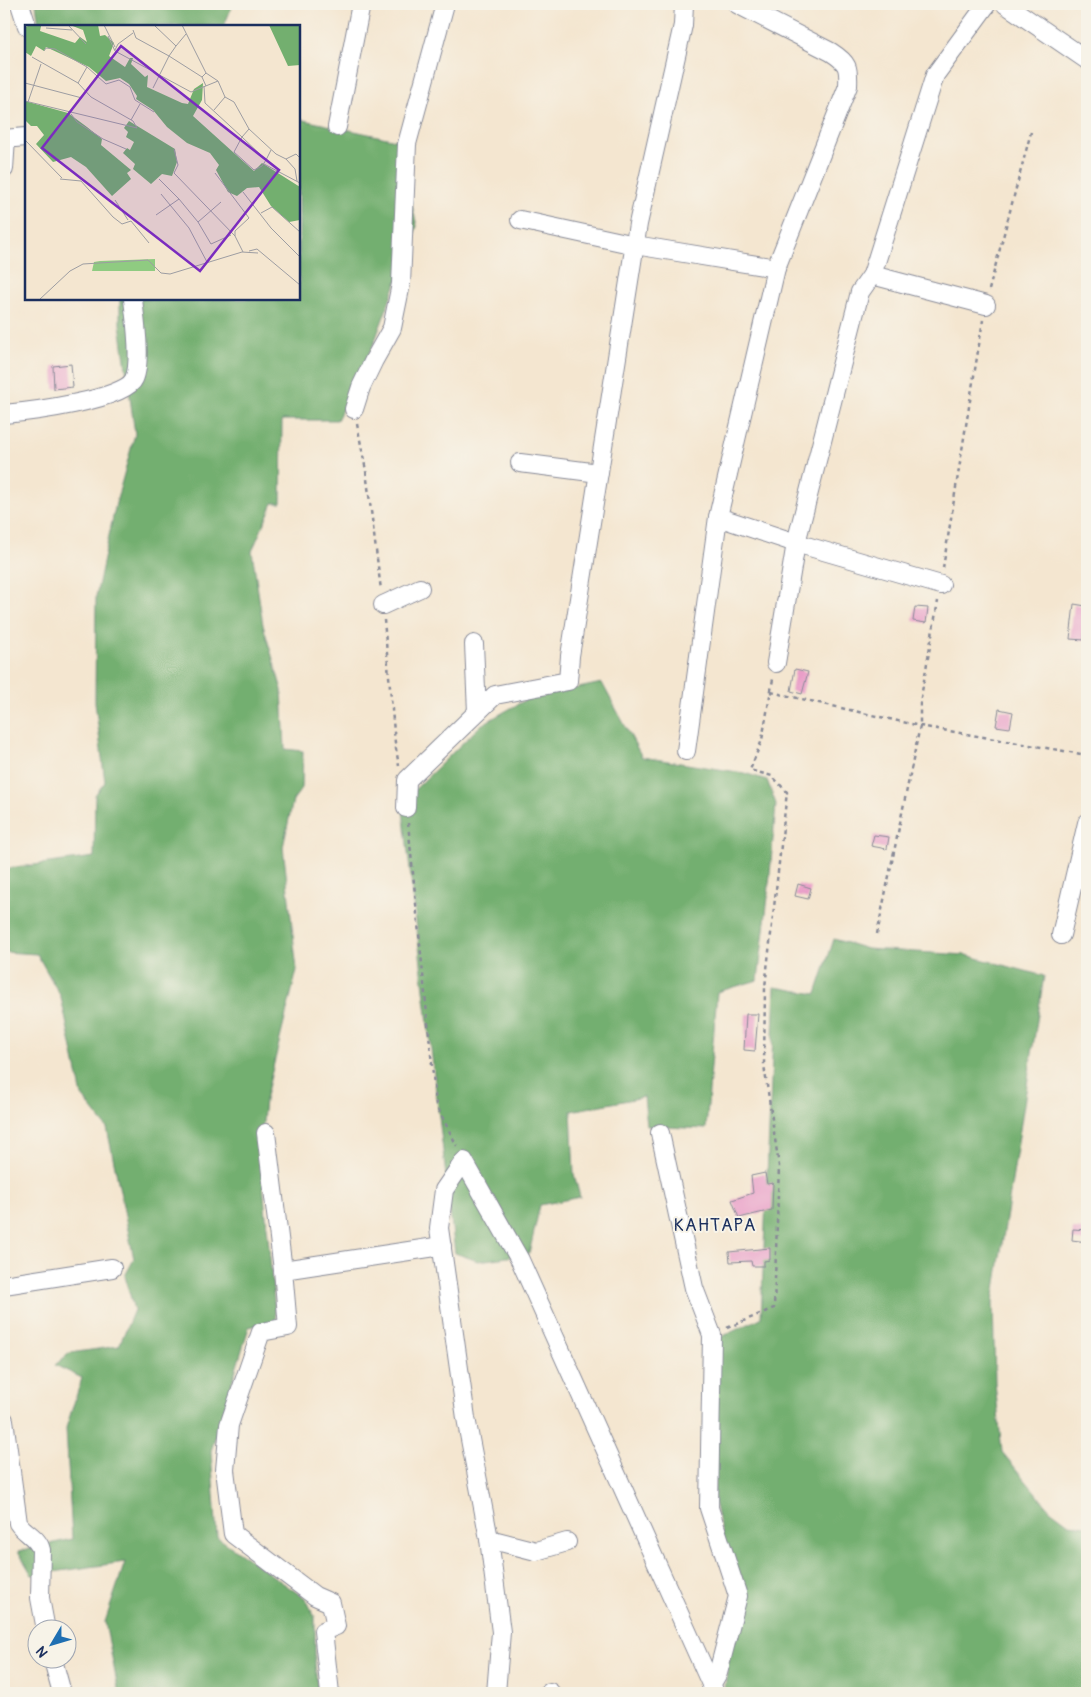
<svg xmlns="http://www.w3.org/2000/svg" width="1091" height="1697" font-family="Pangolin,sans-serif">
  <style>
    .forest { fill: #73af6f; stroke: #476f66 }
    .building { fill: #e99ec8 }
    .lines { fill: none; stroke-linecap: round; stroke-linejoin: round }
    .street-casing { stroke: #888a97; stroke-width: 20 }
    .path { stroke: #888a97; stroke-width: 2.5; stroke-dasharray: 4 4; stroke-linecap: butt }
    .street { stroke: #fff; stroke-width: 18 }
    .labels { text-anchor: middle; dominant-baseline: central; stroke-width: 4; stroke-linejoin: round; paint-order: stroke }
    .neighbourhood-label { font-size: 18px; letter-spacing: 1px; fill: #1b2f5e; stroke: #f7f3e8 }
    .inset-road { fill: none; stroke: #9d9da2; stroke-width: 1 }
    .view { fill: #7b2cbf; fill-opacity: 0.15; stroke: #7b2cbf; stroke-width: 2.5 }
    .inset-edge { fill: none; stroke: #1b2f5e; stroke-width: 2.5 }
  </style>
  <rect width="100%" height="100%" fill="#f7f3e8"/>
  <filter id="ink" filterUnits="userSpaceOnUse"><feTurbulence type="fractalNoise" baseFrequency=".02" numOctaves="2"/><feDisplacementMap in="SourceGraphic" scale="10" xChannelSelector="R" yChannelSelector="G"/><feConvolveMatrix kernelMatrix="1 2 1 2 8 2 1 2 1" color-interpolation-filters="sRGB"/></filter>
  <filter id="wash" filterUnits="userSpaceOnUse"><feTurbulence type="fractalNoise" baseFrequency=".0096" numOctaves="4" result="noise"/><feDisplacementMap in="SourceGraphic" scale="20" xChannelSelector="R" yChannelSelector="G"/><feGaussianBlur stdDeviation="1.12" result="paint"/><feColorMatrix in="noise" values="0 0 0 0 0 0 0 0 0 0 0 0 0 0 0 0 0 1.4 0 .05"/><feComposite in="paint" operator="in"/></filter>
  <g filter="url(#wash)">
    <rect width="100%" height="100%" fill="#f4e6d0"/>
    <g class="forest">
      <path d="M36 4H233L224 26H39Z"/>
      <path d="M299 119 396 140 417 226 373 346 337 420H282L281 503H273L252 551 263 625 282 690 285 749 303 751 302 788 293 800 283 847 297 970 265 1100 260 1153 276 1321 249 1327 211 1451 217 1537 306 1599 315 1617V1664L318 1693H119L105 1622 125 1562 32 1575 18 1551 72 1539 66 1428 82 1378 55 1365 70 1353 119 1346 134 1310 125 1276 134 1259 107 1128 82 1096 61 997 37 954 4 952V869L94 857 95 795 105 782 95 702 96 596 116 503 135 434 120 324V299H299Z"/>
      <path d="M602 683 642 757 744 773 767 780 776 804 768 897 758 980 717 992 706 1129 647 1126 644 1097 571 1111 574 1174 580 1197 540 1205 529 1254 478 1261 455 1253 402 802 481 725 527 699Z"/>
      <path d="M834 939 867 949 966 955 1044 976 993 1302 995 1383 1002 1452 1050 1510 1069 1524 1087 1526V1693H724L738 1596 714 1502 719 1338 761 1318 775 987 816 994Z"/>
    </g>
    <g id="blocks">
      <g class="building">
        <path d="M71 364 73 387 54 389 53 366Z"/>
        <path d="M1074 604 1086 606 1084 640 1070 639Z"/>
        <path d="M915 607 928 608 926 623 913 621Z"/>
        <path d="M795 669 808 672 802 694 791 691Z"/>
        <path d="M999 709 1013 712 1010 728 996 726Z"/>
        <path d="M874 835 889 837 887 849 871 846Z"/>
        <path d="M798 884 811 888 808 899 795 896Z"/>
        <path d="M746 1014H758L755 1051 744 1050Z"/>
        <path d="M765 1173 767 1184 773 1183 772 1210 739 1218 732 1200 753 1193 751 1176Z"/>
        <path d="M1073 1229 1087 1230V1242L1072 1240Z"/>
        <path d="M770 1248V1260L764 1261V1266H752L751 1261 730 1262 729 1252Z"/>
      </g>
    </g>
  </g>
  <g filter="url(#ink)">
    <use href="#blocks" fill-opacity="0" stroke="#888a97" stroke-width="1"/>
    <g class="lines">
      <g class="street-casing">
        <g id="street">
          <path d="M20 4 27 26"/>
          <path d="M737 4 831 52C848 63 849 67 848 86L776 268"/>
          <path d="M1005 4 1087 60"/>
          <path d="M337 127 361 4"/>
          <path d="M4 139 26 137"/>
          <path d="M4 169 6 139"/>
          <path d="M520 220 635 245 776 268 718 517 796 543 941 585"/>
          <path d="M872 275 986 305"/>
          <path d="M354 409 361 387 374 360 392 328 401 284 407 144 445 4"/>
          <path d="M4 414C28 412 125 400 134 379 142 362 135 318 133 299"/>
          <path d="M520 463 599 473"/>
          <path d="M383 605 420 588"/>
          <path d="M474 644 477 712"/>
          <path d="M776 663 796 543 860 292 872 275 935 75 987 4"/>
          <path d="M686 751 718 517"/>
          <path d="M406 808 407 780 495 695 568 681 570 656 638 224 683 25 684 4"/>
          <path d="M1061 935 1087 823"/>
          <path d="M266 1133 283 1270 288 1327 261 1332 229 1425 225 1470 233 1534 315 1596 331 1603 336 1626 323 1631 330 1693"/>
          <path d="M660 1133 694 1288 712 1335 709 1508 738 1596 718 1673 711 1685"/>
          <path d="M283 1270 442 1246"/>
          <path d="M4 1285 112 1268"/>
          <path d="M4 1420 18 1523C25 1534 38 1537 41 1550L40 1598 46 1630"/>
          <path d="M489 1539 536 1551 567 1542"/>
          <path d="M53 1660 62 1693"/>
          <path d="M550 1692 551 1693"/>
          <path d="M496 1693 501 1632 489 1539 466 1418 439 1228 444 1190 464 1161 520 1260 715 1693"/>
        </g>
      </g>
      <g class="path">
        <path d="M989 290 1031 132"/>
        <path d="M357 424 366 471 381 590"/>
        <path d="M943 568 983 320"/>
        <path d="M384 620 395 743 399 766"/>
        <path d="M771 692 920 726 1087 755"/>
        <path d="M408 823 436 1105 457 1146"/>
        <path d="M877 934 920 726V703L938 601"/>
        <path d="M727 1328 774 1308 779 1166 764 1065 765 987 787 792 772 776 750 770 762 740 773 679"/>
      </g>
      <use href="#street" class="street"/>
    </g>
  </g>
  <g class="labels">
    <g class="neighbourhood-label">
      <text x="715" y="1225">КАНТАРА</text>
    </g>
  </g>
  <g transform="translate(25 25)">
    <rect width="275" height="275" fill="#f4e6d0"/>
    <path d="M130 234V246H67L69 237 75 236Z" fill="#8fcb81"/>
    <path d="M6 0 16 1 15 6 50 18 55 12 62 17 58 5 45 0H73L75 11 80 10 89 18 84 31 100 42 105 33H108L106 39 120 52 123 50 122 62 157 78 163 79 169 64 178 58 177 75 168 91 229 146 237 138 275 162V195L264 197 246 181 234 162 222 163 212 171 203 167 191 145 194 140 185 128 162 118 142 102 128 85 111 74 112 71 104 59 95 53 81 56 64 42 21 22 19 26 11 21 6 31 0 27V2ZM244 0H275V40L263 41ZM0 76 43 88 62 102 77 114 76 120 106 145 102 148 106 154 87 171 61 142 46 132 28 137 11 119 19 110 12 101H6L0 95ZM104 96 150 124 152 137 147 151 137 149 126 159 108 144 110 139 98 128 102 123 105 125 109 117 101 112 103 107 99 103Z" fill="#73af6f"/>
    <path class="inset-road" d="M43 0 61 19M79 0 90 22M129 0 151 21 161 9M157 0 181 48M21 3 47 5M108 5 111 13 144 31 151 21M83 11 90 26 166 67 193 56M90 25 93 19 108 8M19 26 21 23 30 24 62 42 81 59 94 55 105 62 110 75 129 87M0 58 57 73M53 58 62 42M179 61 180 78 217 112 224 104 209 77 200 72 193 56 181 48 177 52 181 61M128 63 144 31 177 52M0 76 112 103 108 96 66 72 53 58 7 32M3 77 16 39M189 85 200 72M46 89 52 97 78 114 101 124M106 95 115 79M224 104 251 129 261 134 271 129 275 133M0 115 37 153M149 124 153 140 149 148 210 211 218 227M261 134 270 144 272 156M241 135 217 112 209 127 229 145 237 141 241 135 246 125M239 139 275 158M190 148 224 193 210 206V211M35 154 56 156 88 192 97 199 106 196 124 218M134 154 154 174M218 167 246 203 275 232M136 169 164 203 182 237M90 175 103 195M236 188 247 182 275 207M131 190 154 174 173 197 196 177M173 197 186 219 206 210M224 226 232 224 275 260M14 275 45 246 58 239 123 235 136 248 145 249 217 227 233 228"/>
    <path class="view" d="M96 21 254 145 175 246 17 123Z"/>
    <rect width="275" height="275" class="inset-edge"/>
  </g>
  <rect width="1091" height="1697" fill="none" stroke="#f7f3e8" stroke-width="20"/>
  <g transform="translate(52 1644) rotate(232)"><circle r="24" fill="#f7f3e8" stroke="#9fa5b1"/>
  <path d="M0-4L9 19L0 12L-9 19Z" fill="#1f6fb2"/>
  <text y="-8" font-size="14" font-weight="bold" text-anchor="middle" fill="#1b2f5e">N</text>
  </g>
</svg>
